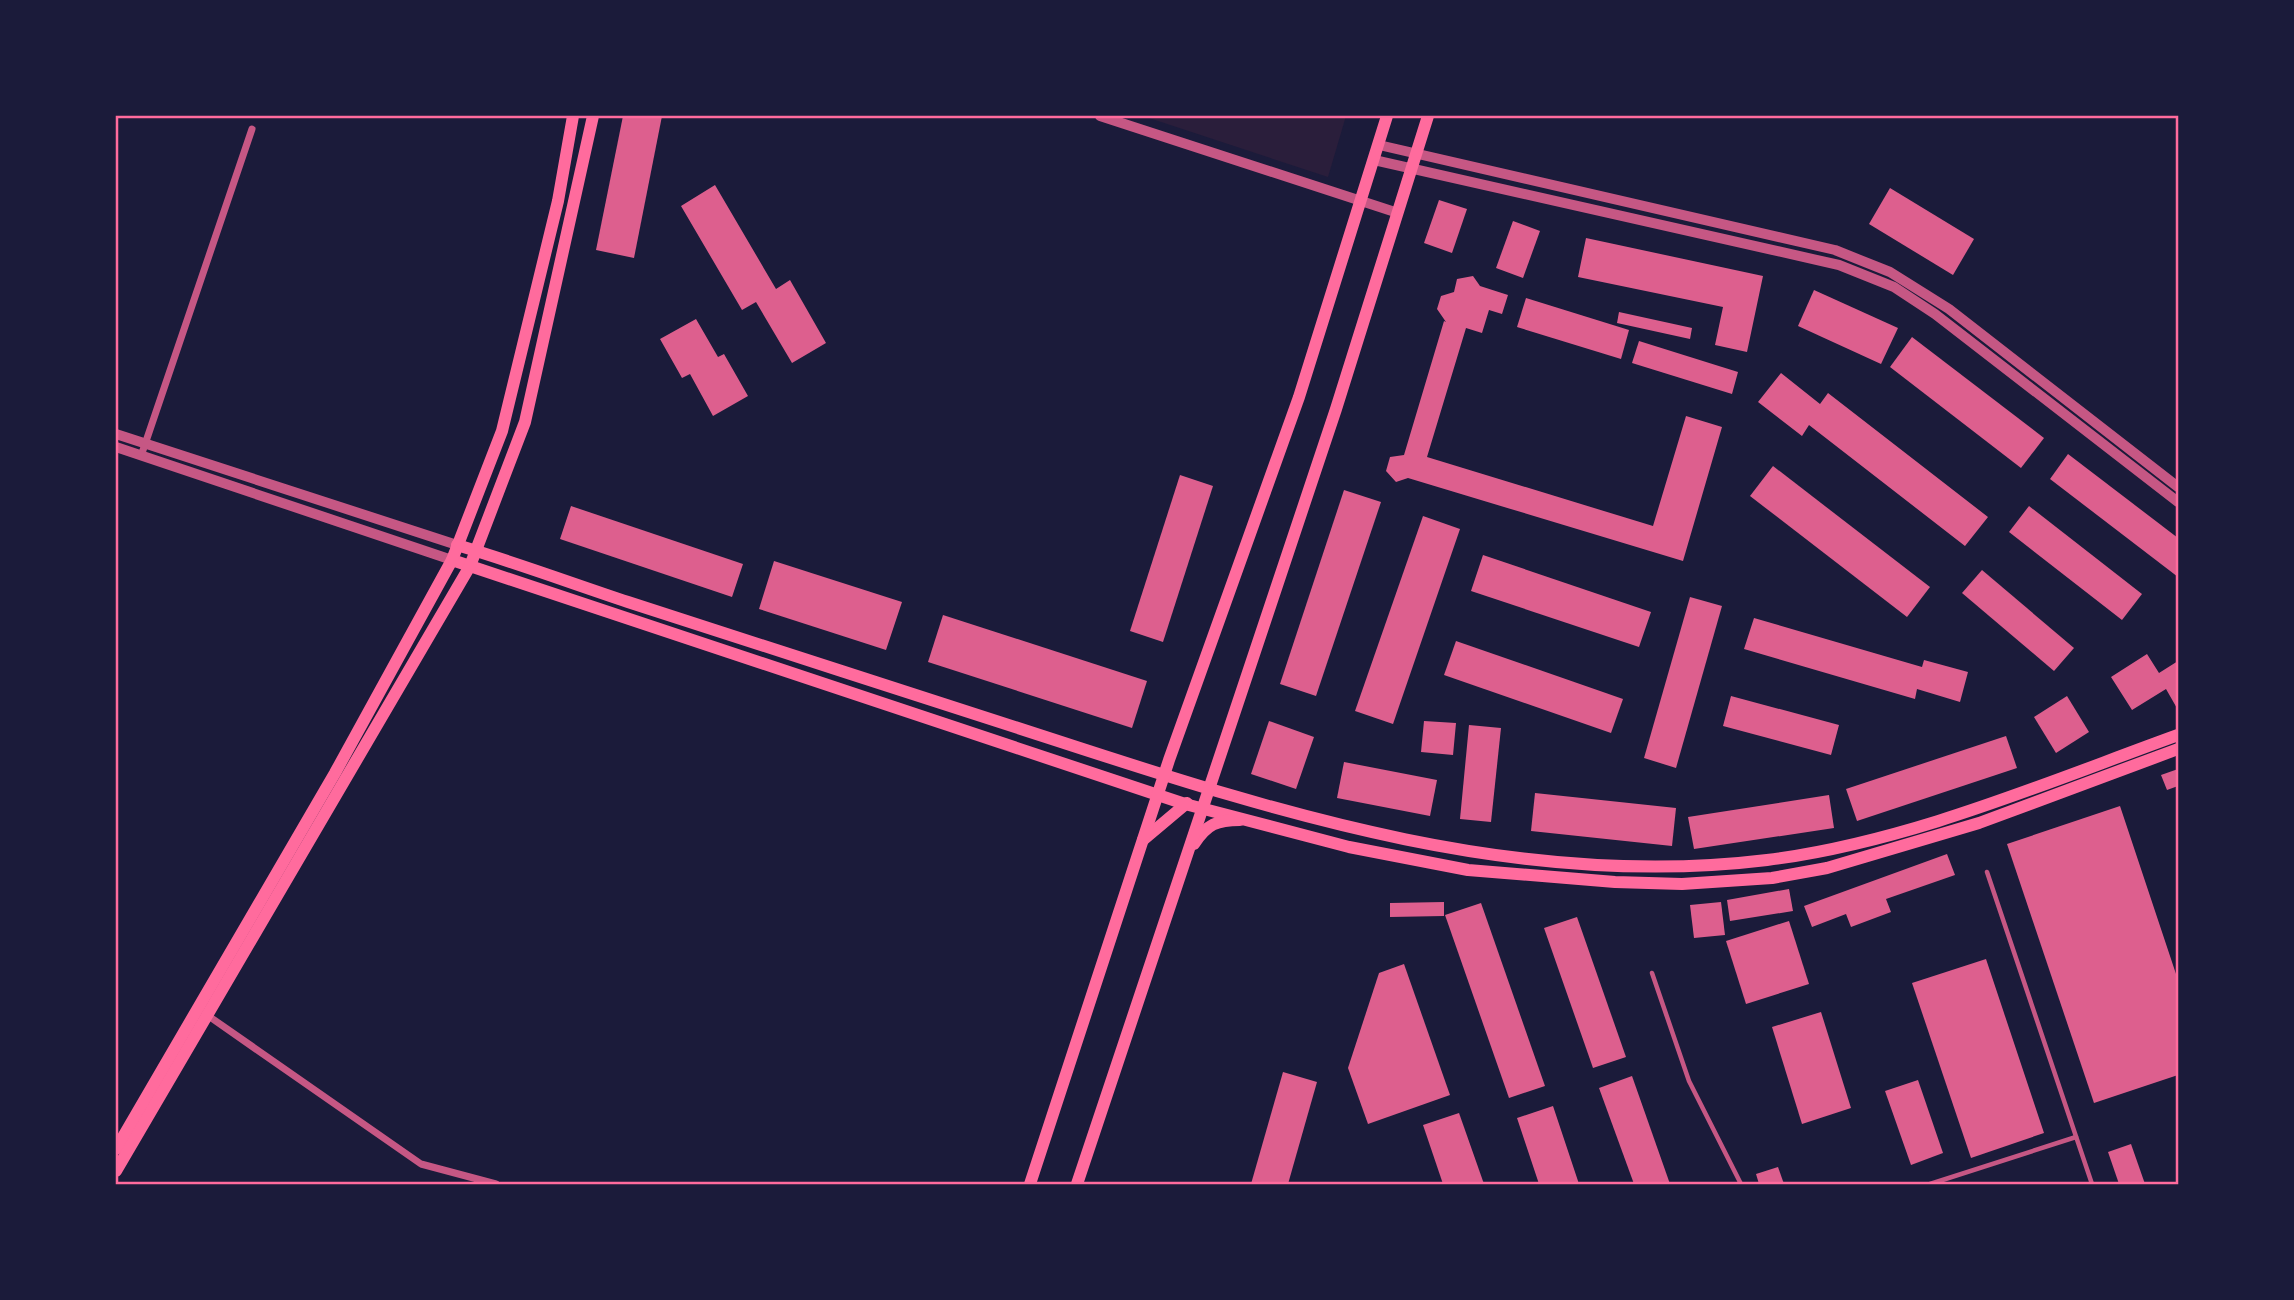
<svg xmlns="http://www.w3.org/2000/svg" width="2294" height="1300" font-family="Quicksand,sans-serif">
  <style>
    .green { fill: #2a1e3b }
    .building { fill: #dd5f8e }
    .lines { fill: none; stroke-linecap: round; stroke-linejoin: round }
    .service { stroke: #c65784; stroke-width: 4.5 }
    .minor { stroke: #c65784; stroke-width: 7 }
    .tertiary { stroke: #c65784; stroke-width: 10 }
    .secondary { stroke: #ff6b9d; stroke-width: 12 }
    .primary { stroke: #ff6b9d; stroke-width: 12 }
    .neatline { fill: none; stroke: #ff6b9d; stroke-width: 2.5 }
  </style>
  <rect width="100%" height="100%" fill="#1b1b3a"/>
  <path class="green" d="M1143 116H1346L1328 177Z"/>
  <g class="building">
    <path d="M623 116H662L634 258 596 250Z"/>
    <path d="M715 185 776 289 790 280 826 343 792 363 756 302 742 310 681 206Z"/>
    <path d="M1890 188 1974 239 1953 275 1869 224Z"/>
    <path d="M1439 200 1467 209 1452 253 1424 243Z"/>
    <path d="M1513 221 1540 231 1523 278 1496 268Z"/>
    <path d="M1586 238 1763 276 1747 352 1715 345 1723 307 1578 277Z"/>
    <path d="M1473 276 1480 286 1508 295 1502 314 1489 310 1482 333 1466 328 1427 457 1653 526 1686 416 1722 427 1683 561 1408 478 1396 482 1386 471 1390 457 1404 455 1444 321 1446 322 1437 309 1441 296 1454 292 1457 279Z"/>
    <path d="M1814 290 1898 328 1881 364 1798 326Z"/>
    <path d="M1526 298 1629 330 1621 359 1517 327Z"/>
    <path d="M1619 312 1692 328 1690 339 1617 323Z"/>
    <path d="M696 319 718 357 724 354 748 396 713 416 690 374 682 378 660 339Z"/>
    <path d="M1912 337 2044 438 2021 468 1890 367Z"/>
    <path d="M1639 341 1738 372 1732 394 1632 363Z"/>
    <path d="M1781 373 1820 404 1828 393 1988 517 1965 546 1809 425 1802 436 1758 402Z"/>
    <path d="M2068 454 2178 538V577L2050 479Z"/>
    <path d="M1773 466 1930 587 1907 617 1750 496Z"/>
    <path d="M1180 475 1213 486 1163 642 1130 631Z"/>
    <path d="M1344 490 1381 502 1316 696 1280 684Z"/>
    <path d="M571 506 743 564 732 597 560 539Z"/>
    <path d="M2029 506 2142 594 2122 620 2009 532Z"/>
    <path d="M1423 516 1460 529 1393 724 1355 711Z"/>
    <path d="M1483 555 1651 612 1639 647 1471 591Z"/>
    <path d="M774 561 902 602 886 650 759 609Z"/>
    <path d="M1982 570 2074 648 2054 671 1962 593Z"/>
    <path d="M1690 597 1722 606 1676 768 1644 758Z"/>
    <path d="M943 615 1147 681 1132 728 928 662Z"/>
    <path d="M1754 618 1922 667 1924 660 1968 672 1960 702 1917 689 1915 699 1744 649Z"/>
    <path d="M1456 641 1623 699 1611 733 1444 675Z"/>
    <path d="M2147 654 2159 673 2178 661V710L2166 689 2132 710 2111 677Z"/>
    <path d="M1731 696 1839 725 1831 755 1723 726Z"/>
    <path d="M2067 696 2089 732 2056 753 2034 717Z"/>
    <path d="M1269 721 1314 737 1296 789 1251 774Z"/>
    <path d="M1424 721 1456 723 1453 755 1421 752Z"/>
    <path d="M1469 725 1501 728 1491 822 1460 819Z"/>
    <path d="M2006 736 2017 768 1857 821 1846 789Z"/>
    <path d="M1344 762 1437 780 1430 816 1337 798Z"/>
    <path d="M2178 769V786L2167 790 2161 775Z"/>
    <path d="M1535 793 1676 808 1672 846 1531 831Z"/>
    <path d="M1829 795 1834 828 1694 849 1688 817Z"/>
    <path d="M2120 806 2178 980V1075L2094 1103 2007 844Z"/>
    <path d="M1947 854 1955 875 1886 899 1891 912 1851 927 1846 914 1812 927 1804 906Z"/>
    <path d="M1789 889 1793 911 1730 921 1727 900Z"/>
    <path d="M1444 902V916L1390 917V903Z"/>
    <path d="M1721 902 1725 935 1694 938 1690 905Z"/>
    <path d="M1481 903 1545 1086 1509 1098 1445 915Z"/>
    <path d="M1577 917 1626 1057 1593 1068 1544 928Z"/>
    <path d="M1789 921 1809 984 1746 1004 1726 941Z"/>
    <path d="M1986 959 2044 1133 1971 1158 1912 983Z"/>
    <path d="M1404 964 1450 1095 1368 1124 1348 1068 1379 973Z"/>
    <path d="M1821 1012 1851 1108 1802 1124 1772 1027Z"/>
    <path d="M1283 1072 1317 1082 1288 1184H1251Z"/>
    <path d="M1632 1076 1670 1184H1634L1599 1088Z"/>
    <path d="M1918 1080 1943 1153 1911 1165 1885 1091Z"/>
    <path d="M1553 1106 1579 1184H1539L1517 1118Z"/>
    <path d="M1459 1113 1484 1184H1443L1423 1125Z"/>
    <path d="M2131 1144 2145 1184H2119L2108 1152Z"/>
    <path d="M1778 1167 1784 1184H1759L1756 1174Z"/>
  </g>
  <g class="lines">
    <g class="service">
      <path d="M1987 872 2092 1184"/>
      <path d="M1652 973 1689 1081 1741 1184"/>
      <path d="M1930 1184 2076 1137"/>
    </g>
    <g class="minor">
      <path d="M141 456 252 129"/>
      <path d="M207 1015 421 1164 496 1184"/>
    </g>
    <g class="tertiary">
      <path d="M1100 116 1398 213"/>
      <path d="M1379 145 1835 250 1890 272 1949 309 2178 487"/>
      <path d="M1374 160 1839 265 1894 287 1935 314 2178 502"/>
      <path d="M116 434 457 545"/>
      <path d="M116 447 452 560"/>
    </g>
    <g class="secondary">
      <path d="M457 545C514 562 571 583 628 602 770 648 913 694 1055 740 1285 815 1522 890 1767 860 1909 842 2045 783 2178 735"/>
      <path d="M452 560 1185 804 1349 847 1468 870 1615 882 1682 884 1772 878 1827 868 1979 823 2178 749"/>
      <path d="M1143 840 1187 803"/>
      <path d="M116 1149 335 773 452 560 502 431 558 201 573 116"/>
      <path d="M116 1171 470 566 525 422 593 116"/>
    </g>
    <g class="primary">
      <path d="M1194 844C1207 824 1217 820 1240 820"/>
      <path d="M1030 1184 1169 760 1299 397 1387 116"/>
      <path d="M1077 1184 1336 409 1428 116"/>
    </g>
  </g>
  <rect width="2294" height="1300" fill="none" stroke="#1b1b3a" stroke-width="234"/>
  <rect x="117" y="117" width="2060" height="1066" class="neatline"/>
</svg>
